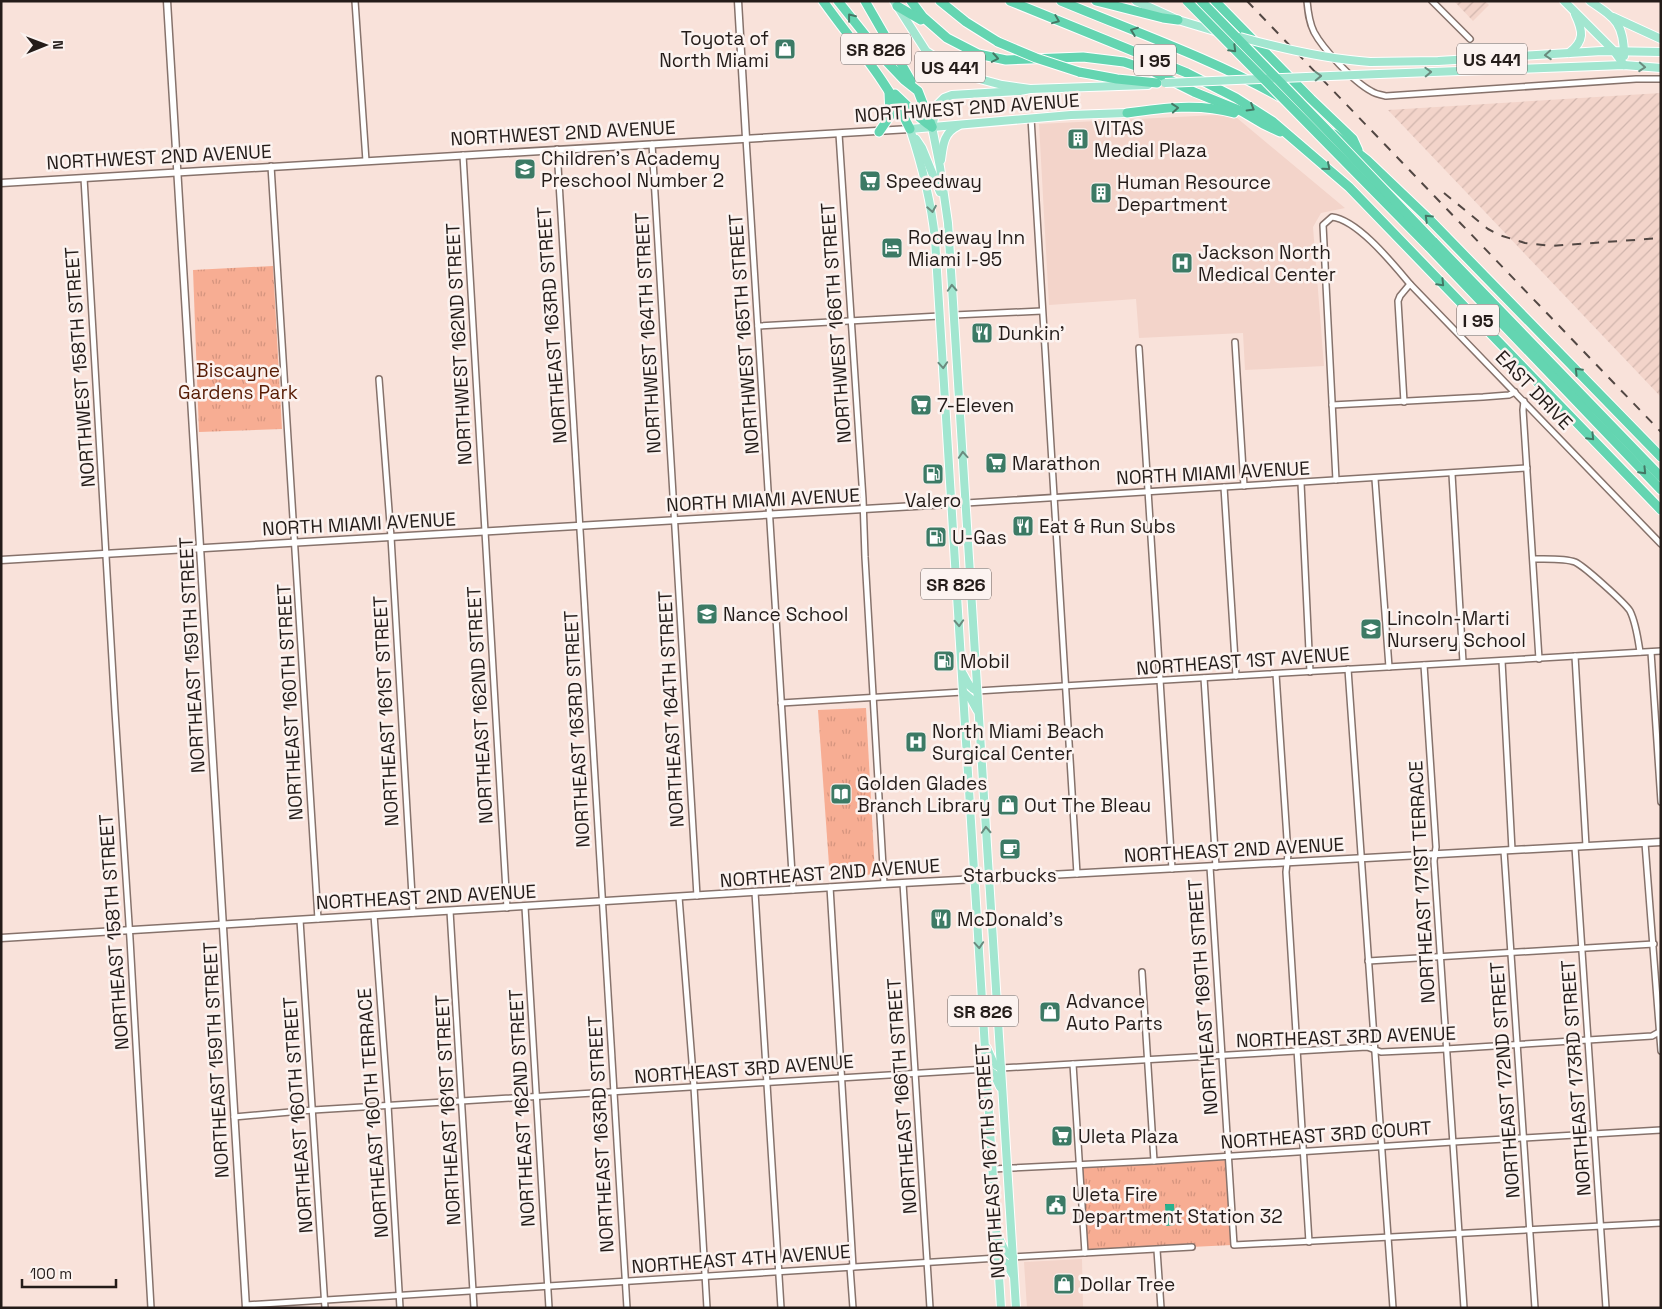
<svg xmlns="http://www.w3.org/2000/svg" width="1662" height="1309" font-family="'Space Grotesk',sans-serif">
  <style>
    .built { fill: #f3d4ca }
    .industrial { fill: url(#industrial-furrows) }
    .park { fill: url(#park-tufts) }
    .water { fill: url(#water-ripples) }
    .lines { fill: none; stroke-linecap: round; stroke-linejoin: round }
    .minor-casing { stroke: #86726b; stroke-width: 8 }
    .tertiary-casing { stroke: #86726b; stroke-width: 9 }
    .primary-casing { stroke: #fff; stroke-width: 10 }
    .motorway-casing { stroke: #fff; stroke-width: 11 }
    .minor { stroke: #fff; stroke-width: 5 }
    .tertiary { stroke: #fff; stroke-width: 6 }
    .primary { stroke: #a2e6d0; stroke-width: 8 }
    .motorway { stroke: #64d5b1; stroke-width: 9 }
    .rail { stroke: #524743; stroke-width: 2; stroke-dasharray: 9 9; stroke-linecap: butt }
    .primary-bridge-casing { stroke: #fff; stroke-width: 10; stroke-linecap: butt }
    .motorway-bridge-casing { stroke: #fff; stroke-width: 11; stroke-linecap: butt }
    .primary-bridge { stroke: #a2e6d0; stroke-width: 8 }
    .motorway-bridge { stroke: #64d5b1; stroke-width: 9 }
    .oneway { stroke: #447865 }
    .oneway2 { stroke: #698b7e }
    .labels { text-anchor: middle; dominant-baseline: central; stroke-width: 5; stroke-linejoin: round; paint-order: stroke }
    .shield { fill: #fcf3f0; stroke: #655c5a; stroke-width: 1 }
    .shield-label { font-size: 18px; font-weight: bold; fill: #241c19 }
    .poi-label { font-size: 19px; fill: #241c19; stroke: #fcf3f0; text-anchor: start }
    .street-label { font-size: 19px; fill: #241c19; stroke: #fcf3f0 }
    .park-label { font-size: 19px; fill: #571c05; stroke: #fcf3f0 }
  </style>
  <defs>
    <pattern id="industrial-furrows" width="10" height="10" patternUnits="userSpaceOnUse" patternTransform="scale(1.25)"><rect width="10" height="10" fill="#f3d4ca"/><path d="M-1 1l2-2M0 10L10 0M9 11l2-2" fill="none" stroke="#d0b5ad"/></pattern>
    <pattern id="park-tufts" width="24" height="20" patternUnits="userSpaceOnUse" patternTransform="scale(1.25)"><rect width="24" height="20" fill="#f7ad93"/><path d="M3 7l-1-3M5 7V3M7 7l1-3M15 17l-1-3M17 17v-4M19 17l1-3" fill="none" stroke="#d4947e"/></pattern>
    <pattern id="water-ripples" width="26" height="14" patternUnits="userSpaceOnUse" patternTransform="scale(1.25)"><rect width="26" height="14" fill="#28b18d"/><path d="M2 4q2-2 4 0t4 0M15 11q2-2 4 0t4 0" fill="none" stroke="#228f72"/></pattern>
  </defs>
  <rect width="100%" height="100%" fill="#f9e2da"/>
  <g class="built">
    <path d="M1216 115 1237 118 1345 208 1321 213 1313 227 1324 366 1245 370 1243 333 1139 338 1136 299 1049 305 1039 124Z"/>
    <path d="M1082 1259 1083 1308H1027L1024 1262Z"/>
  </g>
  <g class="industrial">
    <path d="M1454 1H1485L1489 5 1473 21Z"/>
    <path d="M1661 93V397L1388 110Z"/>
  </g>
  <g class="park">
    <path d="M273 266 282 429 199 432 193 270Z"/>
    <path d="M866 708 875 874 830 879 818 710Z"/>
    <path d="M1226 1160 1232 1245 1088 1252 1079 1168Z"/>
  </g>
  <path class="water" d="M1165 1204H1174L1175 1225 1166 1226Z"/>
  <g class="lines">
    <g class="minor-casing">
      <g id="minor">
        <path d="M355 1 366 161"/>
        <path d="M1307 1C1308 12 1309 22 1314 32 1323 49 1354 82 1371 91 1375 94 1381 95 1386 96L1636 79H1661"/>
        <path d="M1432 1 1470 39"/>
        <path d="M1031 118 1077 874"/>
        <path d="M839 134 863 499 865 557 884 884"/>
        <path d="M746 138 793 890"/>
        <path d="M652 144 697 896"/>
        <path d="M557 149 627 1308"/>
        <path d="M463 155 507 908"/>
        <path d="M271 166 318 919"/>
        <path d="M84 178 115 711 130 939 151 1308"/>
        <path d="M954 315 1042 311"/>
        <path d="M758 326 940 316"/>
        <path d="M1235 342 1244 486"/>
        <path d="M1139 348 1172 869"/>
        <path d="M379 379 391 537 413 913"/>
        <path d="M1524 401 1523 410 1539 659"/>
        <path d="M1404 402 1398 301 1400 296 1410 284"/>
        <path d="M1332 405 1483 397 1509 395 1515 392"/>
        <path d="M1452 474 1463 662"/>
        <path d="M1375 479 1389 667"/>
        <path d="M1336 480 1323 225 1332 217C1358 220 1393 264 1410 284L1661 544"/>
        <path d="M1301 483 1310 672"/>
        <path d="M1224 487 1236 676"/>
        <path d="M966 503 1527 468"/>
        <path d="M1533 559C1544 559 1565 558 1575 562 1584 566 1625 603 1630 611 1636 623 1638 639 1640 652"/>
        <path d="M1651 652 1661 802"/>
        <path d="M1575 656 1586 846"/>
        <path d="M1502 661 1512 850"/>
        <path d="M1424 665 1436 847 1434 861 1464 1308"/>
        <path d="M1348 669 1393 1308"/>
        <path d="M1276 674 1288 854 1286 872 1309 1242"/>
        <path d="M1204 678 1216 867"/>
        <path d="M977 691 1661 651"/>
        <path d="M781 703 963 692"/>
        <path d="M1645 843 1661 1051"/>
        <path d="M1575 847 1606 1308"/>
        <path d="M1504 851 1535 1308"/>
        <path d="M1210 867 1234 1245 1661 1223"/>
        <path d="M903 883 930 1308"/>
        <path d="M830 887 853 1267"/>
        <path d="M755 892 781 1308"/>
        <path d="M679 897 694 1087 707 1308"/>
        <path d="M525 907 549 1308"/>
        <path d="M450 911 474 1308"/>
        <path d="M374 915 388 1105 400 1308"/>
        <path d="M300 920 325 1308"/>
        <path d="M1368 961 1654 944"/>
        <path d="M1142 972 1154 1161"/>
        <path d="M1073 1064 1085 1253"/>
        <path d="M1001 1068 1367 1047 1381 1052 1446 1049 1652 1036 1661 1031"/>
        <path d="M234 1117 313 1110 987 1069"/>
        <path d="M993 1169 1154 1161 1453 1142 1661 1130"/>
        <path d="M1157 1250 1161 1308"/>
        <path d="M1013 1257 1192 1247"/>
        <path d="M850 1267 853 1308"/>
        <path d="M246 1305 998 1258"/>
      </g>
    </g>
    <g class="tertiary-casing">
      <g id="tertiary">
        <path d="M167 1 246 1308"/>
        <path d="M738 1 746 138"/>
        <path d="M1 183 910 129"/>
        <path d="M1 560 966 503"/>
        <path d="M1 938 884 884 1661 842"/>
      </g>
    </g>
    <g class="primary-casing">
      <g id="primary">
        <path d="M894 1 926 51 961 74 1002 85 1030 89 1148 85"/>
        <path d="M1136 1 1178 20 1218 32"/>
        <path d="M1564 1 1614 51 1624 65"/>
        <path d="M1590 1C1615 18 1624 23 1624 56"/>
        <path d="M1613 17 1661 39"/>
        <path d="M1569 53C1585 41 1583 31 1575 14"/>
        <path d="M1370 62 1438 61 1602 51 1661 52"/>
        <path d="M1379 74 1624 65 1661 68"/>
        <path d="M910 129C922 165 931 201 935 239L1001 1308"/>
        <path d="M910 129 1071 115 1127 113"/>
        <path d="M916 139 922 148 940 192"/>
        <path d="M941 160C943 146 943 133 958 126"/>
        <path d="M963 674C967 681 969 688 977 691"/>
        <path d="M963 692 971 699 977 710"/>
        <path d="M987 1048 994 1064 1001 1068"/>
        <path d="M987 1069 994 1074 1000 1087"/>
        <path d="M998 1236 1005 1251 1013 1257"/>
        <path d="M998 1258 1006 1263 1013 1275"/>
        <path d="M1016 1308 948 223 940 167 932 127 937 105 944 98 952 95 1020 91 1030 89"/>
      </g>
    </g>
    <g class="motorway-casing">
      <g id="motorway">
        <path d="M823 1C853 43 888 82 910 129"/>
        <path d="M838 1 885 60 904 80 918 91 932 127"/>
        <path d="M865 1 911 81"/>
        <path d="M911 1 923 17 947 38 978 54 1006 60 1083 57 1124 62 1154 72 1194 92 1241 111 1263 124 1280 132"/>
        <path d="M940 1 966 22 998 42"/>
        <path d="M1010 1 1187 73 1236 98 1272 121 1349 187 1661 510"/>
        <path d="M1061 1C1135 32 1210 58 1280 97"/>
        <path d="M1096 1 1163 18 1178 20"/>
        <path d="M1215 1 1311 99 1353 139 1358 150"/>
        <path d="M897 6 921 20"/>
        <path d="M1079 72 1117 79 1157 83"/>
        <path d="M895 94C907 105 918 118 932 127"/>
        <path d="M1127 113C1162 108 1200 103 1234 113"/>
        <path d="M879 132 890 116 889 92"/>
        <path d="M1334 134 1367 160 1431 221 1661 457"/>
        <path d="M1433 241 1661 477"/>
        <path d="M1428 246 1661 490"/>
      </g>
    </g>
    <use href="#minor" class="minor"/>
    <use href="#tertiary" class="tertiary"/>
    <use href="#primary" class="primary"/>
    <use href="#motorway" class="motorway"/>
    <g class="rail">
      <path d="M1247 1 1661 432"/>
      <path d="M1444 193 1488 229 1499 235 1525 243 1551 246 1661 238"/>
    </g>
    <g class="primary-bridge-casing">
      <g id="primary-bridge">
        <path d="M1240 37C1283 49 1325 59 1370 62"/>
        <path d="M1165 83 1379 74"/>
      </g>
    </g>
    <g class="motorway-bridge-casing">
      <g id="motorway-bridge">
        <path d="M1187 1 1428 246"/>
        <path d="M1201 1 1324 127 1433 241"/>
        <path d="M998 42 1036 58 1079 72"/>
      </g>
    </g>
    <use href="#primary-bridge" class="primary-bridge"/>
    <use href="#motorway-bridge" class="motorway-bridge"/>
  </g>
  <defs><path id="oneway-chevron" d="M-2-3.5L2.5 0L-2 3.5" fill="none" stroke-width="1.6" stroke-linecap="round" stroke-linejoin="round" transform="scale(1.25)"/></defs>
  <g class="oneway">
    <use href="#oneway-chevron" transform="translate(851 17) rotate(-128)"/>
    <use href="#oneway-chevron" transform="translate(1056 20) rotate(22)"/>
    <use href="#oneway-chevron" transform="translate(1134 31) rotate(-159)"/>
    <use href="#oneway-chevron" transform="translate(1233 49) rotate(45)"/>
    <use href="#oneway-chevron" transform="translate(995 58) rotate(10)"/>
    <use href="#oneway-chevron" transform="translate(1175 108) rotate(-5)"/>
    <use href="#oneway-chevron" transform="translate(1251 108) rotate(31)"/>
    <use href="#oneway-chevron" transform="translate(1327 167) rotate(41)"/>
    <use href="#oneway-chevron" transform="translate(1428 218) rotate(-136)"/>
    <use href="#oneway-chevron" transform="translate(1441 283) rotate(46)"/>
    <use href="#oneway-chevron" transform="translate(1578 371) rotate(-134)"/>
    <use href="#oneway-chevron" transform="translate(1591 437) rotate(46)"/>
    <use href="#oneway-chevron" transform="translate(1643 471) rotate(46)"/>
  </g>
  <g class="oneway2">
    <use href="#oneway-chevron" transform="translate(1548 55) rotate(176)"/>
    <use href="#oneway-chevron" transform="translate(1642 67) rotate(4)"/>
    <use href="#oneway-chevron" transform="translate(1428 72) rotate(-2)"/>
    <use href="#oneway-chevron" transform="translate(1318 76) rotate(-2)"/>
    <use href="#oneway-chevron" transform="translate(932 209) rotate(80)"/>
    <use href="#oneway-chevron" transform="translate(952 288) rotate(-93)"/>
    <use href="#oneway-chevron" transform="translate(943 365) rotate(86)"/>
    <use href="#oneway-chevron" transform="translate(963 455) rotate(-94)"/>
    <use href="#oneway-chevron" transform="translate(959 623) rotate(87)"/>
    <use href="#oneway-chevron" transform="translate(986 830) rotate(-93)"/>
    <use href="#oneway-chevron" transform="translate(979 945) rotate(86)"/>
  </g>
  <defs>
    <g id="shop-square" transform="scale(1.125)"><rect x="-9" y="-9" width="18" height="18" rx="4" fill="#3c7a65" stroke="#fcf3f0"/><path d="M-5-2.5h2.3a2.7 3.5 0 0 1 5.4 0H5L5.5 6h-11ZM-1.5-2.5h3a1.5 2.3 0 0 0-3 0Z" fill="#fff"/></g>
    <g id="building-square" transform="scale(1.125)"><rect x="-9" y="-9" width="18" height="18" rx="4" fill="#3c7a65" stroke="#fcf3f0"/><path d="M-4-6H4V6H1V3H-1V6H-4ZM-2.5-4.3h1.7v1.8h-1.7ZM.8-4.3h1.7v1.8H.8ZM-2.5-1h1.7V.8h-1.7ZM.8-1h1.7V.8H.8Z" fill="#fff"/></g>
    <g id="school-square" transform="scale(1.125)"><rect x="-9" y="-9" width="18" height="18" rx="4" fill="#3c7a65" stroke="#fcf3f0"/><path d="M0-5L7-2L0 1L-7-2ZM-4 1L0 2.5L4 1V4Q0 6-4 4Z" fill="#fff"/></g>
    <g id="supermarket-square" transform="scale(1.125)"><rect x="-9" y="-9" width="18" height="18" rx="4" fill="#3c7a65" stroke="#fcf3f0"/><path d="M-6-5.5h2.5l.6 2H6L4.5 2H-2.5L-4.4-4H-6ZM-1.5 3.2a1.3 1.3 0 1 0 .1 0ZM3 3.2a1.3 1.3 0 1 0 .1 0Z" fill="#fff"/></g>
    <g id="hotel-square" transform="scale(1.125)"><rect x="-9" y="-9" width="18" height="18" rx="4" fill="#3c7a65" stroke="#fcf3f0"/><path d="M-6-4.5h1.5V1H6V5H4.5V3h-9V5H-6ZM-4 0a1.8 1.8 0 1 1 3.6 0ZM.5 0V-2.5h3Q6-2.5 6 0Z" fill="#fff"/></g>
    <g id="hospital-square" transform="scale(1.125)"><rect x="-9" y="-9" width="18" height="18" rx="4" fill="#3c7a65" stroke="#fcf3f0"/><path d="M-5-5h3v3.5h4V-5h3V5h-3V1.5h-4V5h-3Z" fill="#fff"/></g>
    <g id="restaurant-square" transform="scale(1.125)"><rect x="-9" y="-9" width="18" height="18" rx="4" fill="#3c7a65" stroke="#fcf3f0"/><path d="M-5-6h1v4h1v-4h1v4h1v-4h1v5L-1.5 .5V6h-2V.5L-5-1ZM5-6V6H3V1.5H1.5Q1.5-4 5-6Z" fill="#fff"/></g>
    <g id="fuel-square" transform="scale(1.125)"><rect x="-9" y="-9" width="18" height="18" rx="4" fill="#3c7a65" stroke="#fcf3f0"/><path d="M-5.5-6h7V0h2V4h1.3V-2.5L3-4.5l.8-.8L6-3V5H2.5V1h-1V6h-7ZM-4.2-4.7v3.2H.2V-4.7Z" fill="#fff"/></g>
    <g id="library-square" transform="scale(1.125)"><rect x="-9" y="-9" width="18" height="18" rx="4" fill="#3c7a65" stroke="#fcf3f0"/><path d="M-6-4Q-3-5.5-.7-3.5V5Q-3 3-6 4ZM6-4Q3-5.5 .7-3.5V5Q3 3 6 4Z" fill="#fff"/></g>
    <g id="cafe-square" transform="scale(1.125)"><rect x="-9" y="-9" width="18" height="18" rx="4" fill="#3c7a65" stroke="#fcf3f0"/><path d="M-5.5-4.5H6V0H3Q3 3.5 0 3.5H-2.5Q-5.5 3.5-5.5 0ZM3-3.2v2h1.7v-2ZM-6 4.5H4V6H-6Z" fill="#fff"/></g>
    <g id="civic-square" transform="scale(1.125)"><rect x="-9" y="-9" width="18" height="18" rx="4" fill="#3c7a65" stroke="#fcf3f0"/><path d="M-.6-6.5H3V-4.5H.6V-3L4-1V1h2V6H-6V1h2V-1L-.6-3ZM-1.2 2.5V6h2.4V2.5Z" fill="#fff"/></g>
  </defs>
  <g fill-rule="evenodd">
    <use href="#shop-square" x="785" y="49"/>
    <use href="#building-square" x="1078" y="139"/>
    <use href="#school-square" x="525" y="169"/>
    <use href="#supermarket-square" x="870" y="181"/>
    <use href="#building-square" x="1101" y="193"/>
    <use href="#hotel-square" x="892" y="248"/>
    <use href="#hospital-square" x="1182" y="263"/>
    <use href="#restaurant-square" x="982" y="333"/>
    <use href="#supermarket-square" x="921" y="405"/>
    <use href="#supermarket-square" x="996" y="463"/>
    <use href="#fuel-square" x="933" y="474"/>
    <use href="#restaurant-square" x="1023" y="526"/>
    <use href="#fuel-square" x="936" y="537"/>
    <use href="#school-square" x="707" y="614"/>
    <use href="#school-square" x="1371" y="629"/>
    <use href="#fuel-square" x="944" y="661"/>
    <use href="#hospital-square" x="916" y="742"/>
    <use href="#library-square" x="841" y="794"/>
    <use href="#shop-square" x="1008" y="805"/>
    <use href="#cafe-square" x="1010" y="849"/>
    <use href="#restaurant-square" x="941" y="919"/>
    <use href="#shop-square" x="1050" y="1012"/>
    <use href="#supermarket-square" x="1062" y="1136"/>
    <use href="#civic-square" x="1056" y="1205"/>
    <use href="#shop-square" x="1064" y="1284"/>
  </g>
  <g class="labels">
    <g class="shield">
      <rect x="841" y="33.5" width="70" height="31" rx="4"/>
      <rect x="1457" y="43.5" width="70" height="31" rx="4"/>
      <rect x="1134" y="44.5" width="42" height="31" rx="4"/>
      <rect x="915" y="51.5" width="70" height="31" rx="4"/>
      <rect x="1457" y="304.5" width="42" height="31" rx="4"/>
      <rect x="921" y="568.5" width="70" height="31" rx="4"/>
      <rect x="948" y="995.5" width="70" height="31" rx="4"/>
    </g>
    <g class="shield-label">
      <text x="876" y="49">SR 826</text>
      <text x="1492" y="59">US 441</text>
      <text x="1155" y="60">I 95</text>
      <text x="950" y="67">US 441</text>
      <text x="1478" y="320">I 95</text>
      <text x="956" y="584">SR 826</text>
      <text x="983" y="1011">SR 826</text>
    </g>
    <g class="poi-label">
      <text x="769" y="38" text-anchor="end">Toyota of<tspan x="769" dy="22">North Miami</tspan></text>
      <text x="1094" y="128">VITAS<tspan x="1094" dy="22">Medial Plaza</tspan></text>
      <text x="541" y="158">Children's Academy<tspan x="541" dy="22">Preschool Number 2</tspan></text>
      <text x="886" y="181">Speedway</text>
      <text x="1117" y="182">Human Resource<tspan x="1117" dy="22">Department</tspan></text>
      <text x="908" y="237">Rodeway Inn<tspan x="908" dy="22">Miami I-95</tspan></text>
      <text x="1198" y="252">Jackson North<tspan x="1198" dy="22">Medical Center</tspan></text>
      <text x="998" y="333">Dunkin'</text>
      <text x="937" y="405">7-Eleven</text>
      <text x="1012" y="463">Marathon</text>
      <text x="933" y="500" text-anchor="middle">Valero</text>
      <text x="1039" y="526">Eat &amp; Run Subs</text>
      <text x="952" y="537">U-Gas</text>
      <text x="723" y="614">Nance School</text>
      <text x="1387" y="618">Lincoln-Marti<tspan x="1387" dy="22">Nursery School</tspan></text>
      <text x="960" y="661">Mobil</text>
      <text x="932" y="731">North Miami Beach<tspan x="932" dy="22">Surgical Center</tspan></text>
      <text x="857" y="783">Golden Glades<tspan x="857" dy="22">Branch Library</tspan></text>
      <text x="1024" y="805">Out The Bleau</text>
      <text x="1010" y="875" text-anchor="middle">Starbucks</text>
      <text x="957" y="919">McDonald's</text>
      <text x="1066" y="1001">Advance<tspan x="1066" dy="22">Auto Parts</tspan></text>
      <text x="1078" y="1136">Uleta Plaza</text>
      <text x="1072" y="1194">Uleta Fire<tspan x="1072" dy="22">Department Station 32</tspan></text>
      <text x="1080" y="1284">Dollar Tree</text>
    </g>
    <g class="street-label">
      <text transform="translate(967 108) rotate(-4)">NORTHWEST 2ND AVENUE</text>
      <text transform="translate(563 133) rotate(-3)">NORTHWEST 2ND AVENUE</text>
      <text transform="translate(159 157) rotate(-3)">NORTHWEST 2ND AVENUE</text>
      <text transform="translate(836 323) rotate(-94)">NORTHWEST 166TH STREET</text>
      <text transform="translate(552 325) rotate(-94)">NORTHEAST 163RD STREET</text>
      <text transform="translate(648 333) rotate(-93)">NORTHWEST 164TH STREET</text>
      <text transform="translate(744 334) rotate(-94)">NORTHWEST 165TH STREET</text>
      <text transform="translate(459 344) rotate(-93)">NORTHWEST 162ND STREET</text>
      <text transform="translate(80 367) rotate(-94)">NORTHWEST 158TH STREET</text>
      <text transform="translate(1534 390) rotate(46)">EAST DRIVE</text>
      <text transform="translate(1213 473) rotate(-3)">NORTH MIAMI AVENUE</text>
      <text transform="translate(763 500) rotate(-3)">NORTH MIAMI AVENUE</text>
      <text transform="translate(359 524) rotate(-3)">NORTH MIAMI AVENUE</text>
      <text transform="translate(192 655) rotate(-93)">NORTHEAST 159TH STREET</text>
      <text transform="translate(1243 661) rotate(-4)">NORTHEAST 1ST AVENUE</text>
      <text transform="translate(290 702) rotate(-93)">NORTHEAST 160TH STREET</text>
      <text transform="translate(480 705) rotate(-93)">NORTHEAST 162ND STREET</text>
      <text transform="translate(671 709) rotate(-93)">NORTHEAST 164TH STREET</text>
      <text transform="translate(386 711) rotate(-93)">NORTHEAST 161ST STREET</text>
      <text transform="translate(577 729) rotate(-93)">NORTHEAST 163RD STREET</text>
      <text transform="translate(1234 850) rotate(-3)">NORTHEAST 2ND AVENUE</text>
      <text transform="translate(830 873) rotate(-4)">NORTHEAST 2ND AVENUE</text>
      <text transform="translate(1422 882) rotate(-93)">NORTHEAST 171ST TERRACE</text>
      <text transform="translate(426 897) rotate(-3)">NORTHEAST 2ND AVENUE</text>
      <text transform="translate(114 932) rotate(-94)">NORTHEAST 158TH STREET</text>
      <text transform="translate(1203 997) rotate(-94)">NORTHEAST 169TH STREET</text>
      <text transform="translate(1346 1037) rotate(-2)">NORTHEAST 3RD AVENUE</text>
      <text transform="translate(216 1060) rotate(-93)">NORTHEAST 159TH STREET</text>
      <text transform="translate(744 1069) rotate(-4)">NORTHEAST 3RD AVENUE</text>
      <text transform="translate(1576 1078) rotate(-94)">NORTHEAST 173RD STREET</text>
      <text transform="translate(1505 1080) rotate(-94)">NORTHEAST 172ND STREET</text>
      <text transform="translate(902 1096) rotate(-94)">NORTHEAST 166TH STREET</text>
      <text transform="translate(522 1108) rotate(-93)">NORTHEAST 162ND STREET</text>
      <text transform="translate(448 1110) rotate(-93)">NORTHEAST 161ST STREET</text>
      <text transform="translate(373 1113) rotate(-94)">NORTHEAST 160TH TERRACE</text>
      <text transform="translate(298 1115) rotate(-94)">NORTHEAST 160TH STREET</text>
      <text transform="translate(601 1134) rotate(-93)">NORTHEAST 163RD STREET</text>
      <text transform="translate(1326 1135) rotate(-4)">NORTHEAST 3RD COURT</text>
      <text transform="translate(990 1161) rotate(-94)">NORTHEAST 167TH STREET</text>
      <text transform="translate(741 1259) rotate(-4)">NORTHEAST 4TH AVENUE</text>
    </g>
    <g class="park-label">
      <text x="238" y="370">Biscayne<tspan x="238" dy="22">Gardens Park</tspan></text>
    </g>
  </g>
  <rect width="1662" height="1309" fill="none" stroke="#241c19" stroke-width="5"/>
  <g transform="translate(45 45) rotate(89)" stroke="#fcf3f0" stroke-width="4" paint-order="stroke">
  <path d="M0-4L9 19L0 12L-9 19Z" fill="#241c19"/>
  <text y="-8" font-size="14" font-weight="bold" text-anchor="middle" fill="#241c19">N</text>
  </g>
  <path d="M22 1279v8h94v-8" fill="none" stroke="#241c19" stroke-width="2.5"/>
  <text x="30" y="1279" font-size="15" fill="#241c19" stroke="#fcf3f0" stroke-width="4" paint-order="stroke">100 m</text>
</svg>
